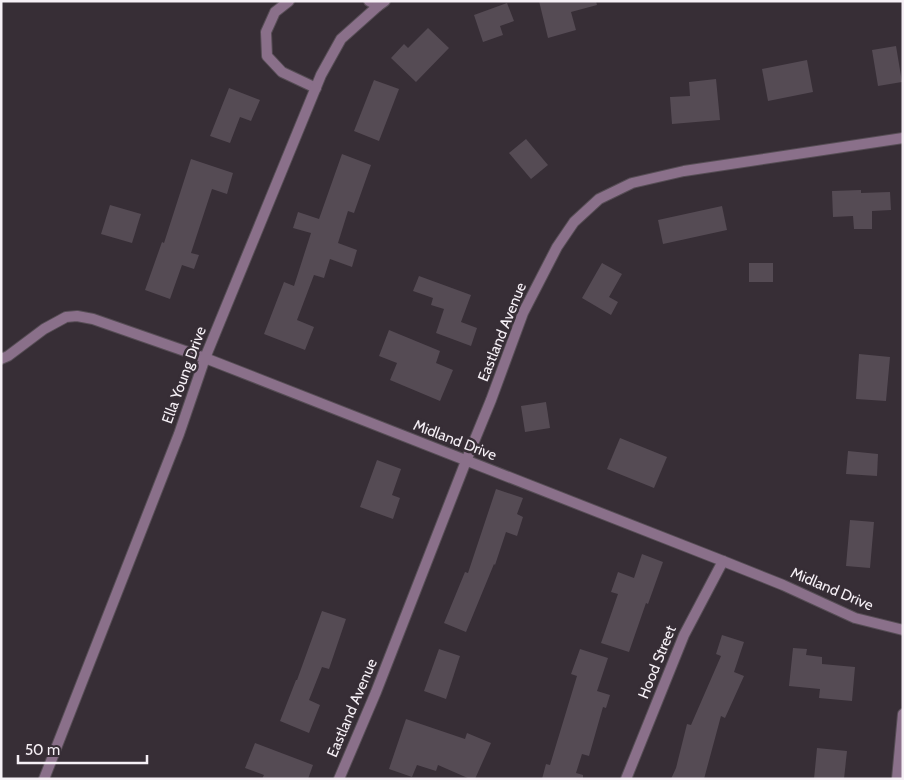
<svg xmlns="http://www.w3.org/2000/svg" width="904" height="780" font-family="Cabin,sans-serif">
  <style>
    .building { fill: #554b54 }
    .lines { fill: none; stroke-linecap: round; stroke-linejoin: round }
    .lane-casing { stroke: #564d55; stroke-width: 12 }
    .street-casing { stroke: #564d55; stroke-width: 12 }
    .lane { stroke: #8a708a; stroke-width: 10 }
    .street { stroke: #8a708a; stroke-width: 10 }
    .labels { text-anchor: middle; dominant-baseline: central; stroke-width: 5; stroke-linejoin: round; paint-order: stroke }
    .street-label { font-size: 15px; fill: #f6f0f6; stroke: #372e36 }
  </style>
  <rect width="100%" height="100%" fill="#372e36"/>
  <g class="building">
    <path d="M539 1H596L597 5 571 12 576 30 548 38Z"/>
    <path d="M507 3 514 21 500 26 503 35 483 42 474 15Z"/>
    <path d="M428 28 449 48 416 82 391 58 404 44 408 48Z"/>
    <path d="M896 46 902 82 878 86 872 50Z"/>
    <path d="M807 60 813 92 768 101 762 69Z"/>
    <path d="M716 79 720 120 672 124 670 97 690 96 689 82Z"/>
    <path d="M374 80 399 89 379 141 354 131Z"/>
    <path d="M229 88 260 100 251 121 240 117 230 143 210 136Z"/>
    <path d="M526 139 548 165 531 179 509 153Z"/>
    <path d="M342 154 371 165 354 213 348 211 338 243 357 250 352 267 330 259 324 278 314 275 297 320 314 327 305 350 264 334 284 282 294 286 311 233 293 228 298 212 319 219Z"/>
    <path d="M191 159 233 173 227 194 212 189 191 253 199 255 194 269 182 265 170 299 145 290 162 242 164 243Z"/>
    <path d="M861 190V193L890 192 891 210 872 211V229H854L853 216 833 217 832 191Z"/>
    <path d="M110 205 141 214 132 243 101 234Z"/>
    <path d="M722 206 727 230 663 244 658 220Z"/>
    <path d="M602 263 622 274 609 297 618 302 611 315 582 298Z"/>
    <rect x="749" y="263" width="24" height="19"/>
    <path d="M419 276 471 295 461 322 477 328 471 346 436 333 444 309 431 305 433 298 413 291Z"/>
    <path d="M389 330 440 351 436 363 453 370 440 401 390 380 397 363 379 356Z"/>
    <path d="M859 354 890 357 886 401 856 399Z"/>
    <path d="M546 402 550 428 525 432 521 406Z"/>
    <path d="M620 438 667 457 654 488 607 469Z"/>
    <path d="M848 451 878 454 877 476 846 474Z"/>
    <path d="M377 460 401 469 392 495 400 498 393 519 360 507Z"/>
    <path d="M496 489 523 498 517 514 523 517 517 536 506 532 495 565 494 564 466 632 444 623 465 572 468 573Z"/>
    <path d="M850 520 874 522 870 568 846 566Z"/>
    <path d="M642 554 663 562 648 604 646 603 629 652 601 643 618 594 611 592 618 572 634 578Z"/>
    <path d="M322 611 346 619 329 669 322 667 309 700 320 705 309 733 280 721 296 680H297Z"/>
    <path d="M722 635 744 642 734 672 744 676 725 718 721 716 704 779H671L676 768 687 724 691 725 721 656 716 654Z"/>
    <path d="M793 648 807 649 806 655 822 657V664L855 667 852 701 819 698 820 689 789 686Z"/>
    <path d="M439 649 460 656 446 699 424 691Z"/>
    <path d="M580 649 608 658 597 691 610 695 606 708 603 707 589 756 582 754 576 773 583 775V779H542L546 764 550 765 577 676 571 674Z"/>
    <path d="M406 719 465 739 467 733 491 743 475 779H470L438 765 436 771 417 765 412 777 389 769Z"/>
    <path d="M255 743 313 765 308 779H262L264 775 245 768Z"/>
    <path d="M817 748 847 751 844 779H814Z"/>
  </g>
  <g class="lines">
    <g class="lane-casing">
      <g id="lane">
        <path d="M289 1 275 12 266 32 267 56 282 72 316 88"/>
        <path d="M369 1 378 6"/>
      </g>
    </g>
    <g class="street-casing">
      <g id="street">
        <path d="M1 359 8 356 44 329 66 317 77 316 93 319 205 358 723 561 783 585 855 618 903 630"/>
        <path d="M44 779 179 434 205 358 321 75 341 39 378 6 385 1"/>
        <path d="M339 779 376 692 466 461 491 400 523 313 557 247 574 222 599 199 632 183 684 171 903 138"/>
        <path d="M626 779 684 635 723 561"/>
        <path d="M897 779 903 714"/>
      </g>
    </g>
    <use href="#lane" class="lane"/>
    <use href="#street" class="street"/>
  </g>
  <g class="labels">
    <g class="street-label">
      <text transform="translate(502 332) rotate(-68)">Eastland Avenue</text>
      <text transform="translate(184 375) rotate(-70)">Ella Young Drive</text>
      <text transform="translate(455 440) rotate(21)">Midland Drive</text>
      <text transform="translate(832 589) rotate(23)">Midland Drive</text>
      <text transform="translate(657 662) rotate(-68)">Hood Street</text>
      <text transform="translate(352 708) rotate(-67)">Eastland Avenue</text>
    </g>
  </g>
  <rect width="904" height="780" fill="none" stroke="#f6f0f6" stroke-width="5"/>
  <path d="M18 755v8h129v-8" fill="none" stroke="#f6f0f6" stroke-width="2.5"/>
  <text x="25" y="755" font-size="15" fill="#f6f0f6" stroke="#372e36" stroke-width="4" paint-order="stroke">50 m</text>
</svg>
